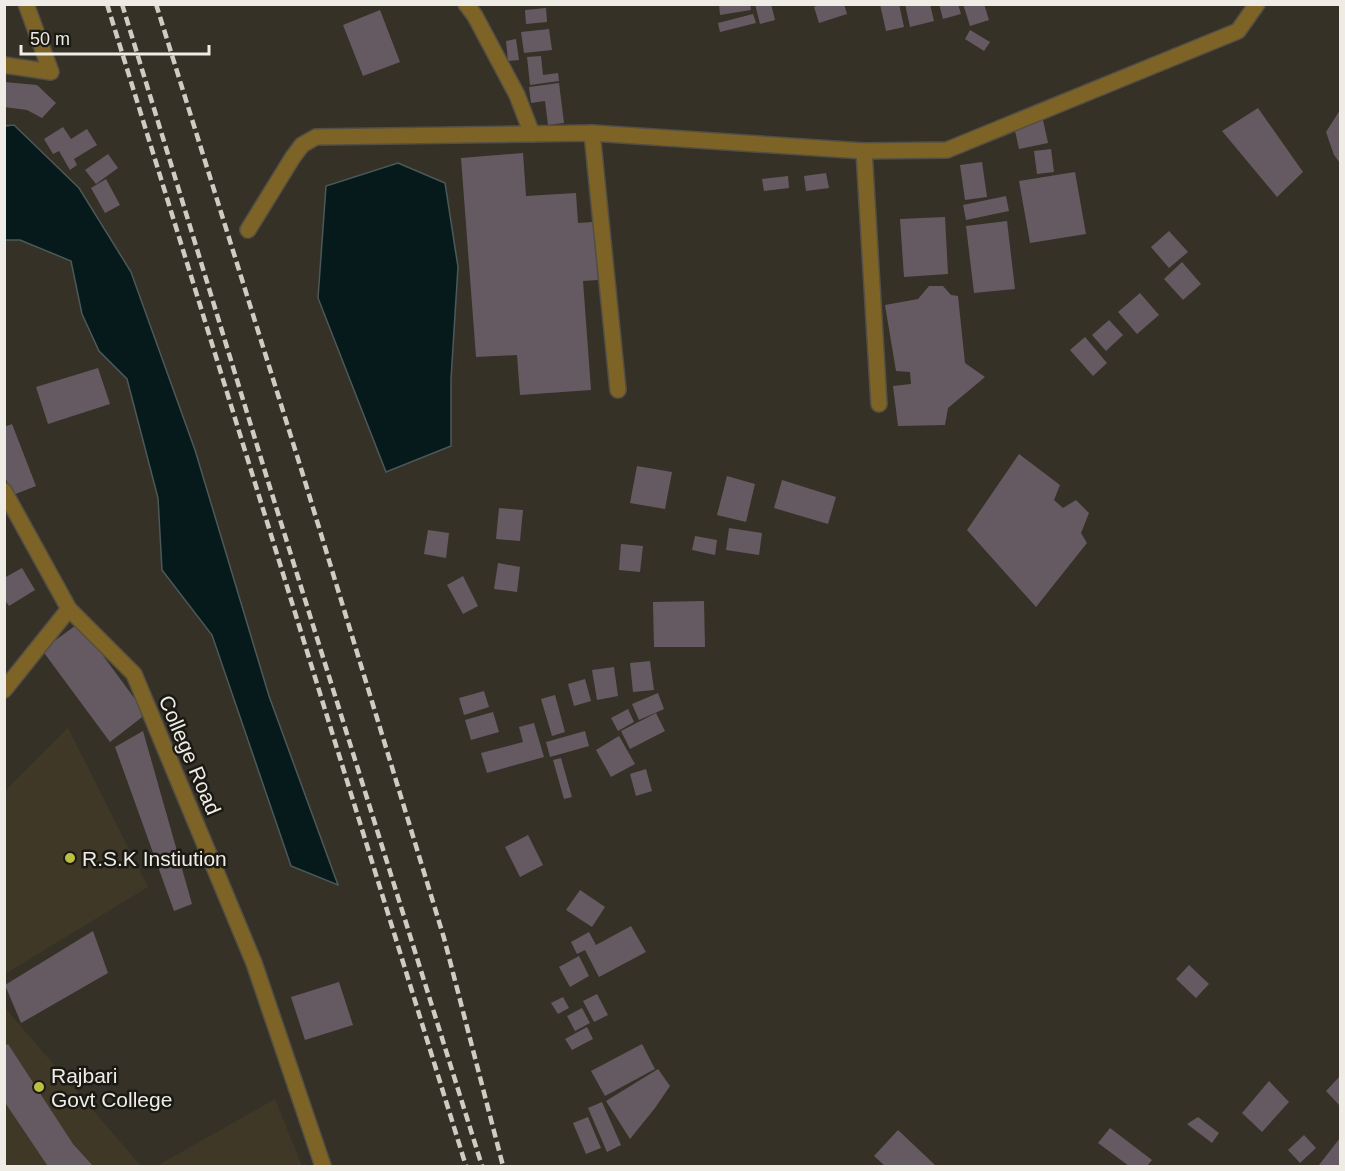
<svg xmlns="http://www.w3.org/2000/svg" width="1345" height="1171" font-family="Helvetica,sans-serif">
  <style>
    .built { fill: #3f3827 }
    .water { fill: #061a1b; stroke: #4c5958; stroke-width: 1.5 }
    .building { fill: #665a62 }
    .lines { fill: none; stroke-linecap: round; stroke-linejoin: round }
    .minor-casing { stroke: #534f45; stroke-width: 18 }
    .minor { stroke: #7d6326; stroke-width: 15 }
    .rail { stroke: #ceccc4; stroke-width: 4.5; stroke-dasharray: 9 4.5; stroke-linecap: butt }
    .poi-dot { fill: #bdbf43; stroke: #1b1914; stroke-width: 2 }
    .labels { text-anchor: middle; dominant-baseline: central; stroke-width: 5; stroke-linejoin: round; paint-order: stroke }
    .street-label { font-size: 21px; fill: #eeece5; stroke: #1b1914 }
    .poi-label { font-size: 21px; fill: #eeece5; stroke: #1b1914; text-anchor: start }
  </style>
  <rect width="100%" height="100%" fill="#353126"/>
  <g class="built">
    <path d="M68 728 148 887 5 974V791Z"/>
    <path d="M5 1008 141 1166H5Z"/>
    <path d="M275 1099 302 1166H157Z"/>
  </g>
  <g class="water">
    <path d="M14 125 79 188 131 272 195 450 269 696 338 885 291 866 212 635 162 570 158 498 127 379 99 351 82 314 71 261 20 240H5V126Z"/>
    <path d="M398 163 445 183 458 267 451 379V446L386 472 318 298 326 186Z"/>
  </g>
  <g class="building">
    <path d="M719 4H750L751 10 720 15Z"/>
    <path d="M755 4H771L775 20 760 24Z"/>
    <path d="M821 4H844L847 14 819 23 814 7Z"/>
    <path d="M880 4H899L904 27 886 31Z"/>
    <path d="M905 4H930L934 21 910 27Z"/>
    <path d="M939 4H958L961 14 943 19Z"/>
    <path d="M963 4H984L989 20 970 26Z"/>
    <path d="M546 8 547 22 526 24 525 10Z"/>
    <path d="M380 10 400 62 363 76 343 25Z"/>
    <path d="M753 14 756 23 720 32 718 23Z"/>
    <path d="M549 29 552 50 524 53 521 32Z"/>
    <path d="M970 30 990 42 984 51 965 39Z"/>
    <path d="M516 39 519 60 508 61 506 41Z"/>
    <path d="M541 56 543 75 558 73 559 81 530 85 527 57Z"/>
    <path d="M4 82 37 85 56 103 42 118 27 110 4 107Z"/>
    <path d="M559 83 564 123 548 125 545 101 531 103 529 87Z"/>
    <path d="M1258 108 1303 172 1277 197 1222 131Z"/>
    <path d="M1340 110V163L1334 155 1326 132Z"/>
    <path d="M1043 120 1048 143 1019 149 1014 126Z"/>
    <path d="M63 127 71 139 87 129 97 145 74 159 77 165 70 170 59 151 53 154 44 139Z"/>
    <path d="M1051 149 1054 172 1037 174 1034 151Z"/>
    <path d="M523 153 526 196 576 193 578 223 593 222 598 280 583 281 591 390 520 395 517 355 476 357 461 158Z"/>
    <path d="M108 154 118 168 96 184 85 170Z"/>
    <path d="M982 162 987 197 965 200 960 165Z"/>
    <path d="M1075 172 1086 234 1030 243 1019 181Z"/>
    <path d="M826 173 829 188 806 191 804 176Z"/>
    <path d="M788 176 789 188 764 191 762 179Z"/>
    <path d="M106 179 120 205 105 213 91 188Z"/>
    <path d="M1006 196 1009 211 966 220 963 205Z"/>
    <path d="M945 217 948 274 904 277 900 219Z"/>
    <path d="M1007 221 1015 289 974 293 966 226Z"/>
    <path d="M1169 231 1188 252 1169 268 1151 247Z"/>
    <path d="M1182 262 1201 284 1183 300 1164 279Z"/>
    <path d="M929 286H943L951 295 958 296 965 363 985 377 948 408 945 425 898 426 893 386 911 384 910 372 896 371 885 305 918 299Z"/>
    <path d="M1140 293 1159 315 1137 334 1118 312Z"/>
    <path d="M1109 320 1123 335 1106 351 1092 335Z"/>
    <path d="M1085 337 1107 363 1093 376 1070 350Z"/>
    <path d="M98 368 110 404 48 424 36 387Z"/>
    <path d="M12 424 36 486 13 495 4 475V427Z"/>
    <path d="M1019 454 1060 485 1054 500 1063 508 1076 500 1089 513 1081 533 1087 543 1036 607 967 530Z"/>
    <path d="M637 466 672 472 665 509 630 503Z"/>
    <path d="M727 476 755 484 746 522 717 515Z"/>
    <path d="M782 480 836 497 828 524 774 508Z"/>
    <path d="M499 508 523 510 520 541 496 539Z"/>
    <path d="M729 528 762 533 759 555 726 550Z"/>
    <path d="M428 530 449 533 446 558 424 554Z"/>
    <path d="M695 536 717 540 715 555 692 550Z"/>
    <path d="M621 544 643 546 640 572 619 570Z"/>
    <path d="M498 563 520 567 517 592 494 589Z"/>
    <path d="M22 568 35 590 9 606 4 599V578Z"/>
    <path d="M463 576 478 606 463 614 447 585Z"/>
    <path d="M704 601 705 647H654L653 602Z"/>
    <path d="M79 623 146 714 110 742 42 650Z"/>
    <path d="M650 661 654 690 633 692 630 663Z"/>
    <path d="M614 667 618 696 597 700 592 670Z"/>
    <path d="M585 679 591 701 574 706 568 684Z"/>
    <path d="M484 691 489 707 464 715 459 698Z"/>
    <path d="M658 693 664 709 639 720 632 704Z"/>
    <path d="M555 695 565 732 552 736 541 699Z"/>
    <path d="M628 709 634 722 618 731 611 718Z"/>
    <path d="M493 712 499 732 471 740 465 720Z"/>
    <path d="M656 713 665 731 630 749 621 731Z"/>
    <path d="M534 723 544 757 487 773 481 753 523 742 519 727Z"/>
    <path d="M143 731 192 904 174 911 115 747Z"/>
    <path d="M585 731 589 746 550 757 546 742Z"/>
    <path d="M619 736 635 764 611 777 596 750Z"/>
    <path d="M561 758 572 797 564 799 553 760Z"/>
    <path d="M646 769 652 791 636 796 630 774Z"/>
    <path d="M528 835 543 865 520 877 505 847Z"/>
    <path d="M580 890 605 907 592 927 566 910Z"/>
    <path d="M631 926 646 952 599 977 585 950 577 954 571 942 589 932 596 945Z"/>
    <path d="M93 931 108 973 21 1023 5 985Z"/>
    <path d="M579 956 589 976 570 987 559 967Z"/>
    <path d="M1189 965 1209 984 1196 998 1176 979Z"/>
    <path d="M339 982 353 1025 305 1040 291 997Z"/>
    <path d="M597 994 608 1015 594 1022 583 1001Z"/>
    <path d="M563 997 569 1008 558 1014 551 1003Z"/>
    <path d="M582 1008 590 1023 575 1031 567 1016Z"/>
    <path d="M587 1027 593 1039 572 1050 565 1039Z"/>
    <path d="M8 1044 73 1144 93 1166H48L45 1162 4 1101V1046Z"/>
    <path d="M642 1044 655 1069 605 1096 591 1071Z"/>
    <path d="M658 1069 670 1086 655 1108 630 1139 606 1101Z"/>
    <path d="M1340 1076V1106L1326 1091Z"/>
    <path d="M1269 1081 1289 1102 1262 1132 1242 1113Z"/>
    <path d="M602 1102 621 1145 607 1152 588 1108Z"/>
    <path d="M588 1117 601 1148 586 1154 573 1123Z"/>
    <path d="M1198 1117 1219 1133 1212 1143 1187 1124Z"/>
    <path d="M1110 1128 1152 1160 1147 1166H1129L1098 1143Z"/>
    <path d="M898 1130 935 1165 933 1166H885L874 1156Z"/>
    <path d="M1304 1135 1316 1148 1300 1163 1288 1150Z"/>
    <path d="M1340 1138V1166H1320L1319 1165Z"/>
  </g>
  <g class="lines">
    <g class="minor-casing">
      <g id="minor">
        <path d="M466 4 475 16 517 95 532 134"/>
        <path d="M4 65 51 72 26 4"/>
        <path d="M592 133 618 390"/>
        <path d="M864 151 879 404"/>
        <path d="M248 230 293 157 302 145 316 137 592 133 864 151 947 150 1238 31 1257 4"/>
        <path d="M4 491 69 609 134 674 254 963 323 1166"/>
        <path d="M4 690 69 609"/>
      </g>
    </g>
    <use href="#minor" class="minor"/>
    <g class="rail">
      <path d="M107 4 466 1166"/>
      <path d="M122 4 267 478 482 1166"/>
      <path d="M156 4 303 475 444 938 503 1166"/>
    </g>
  </g>
  <g class="poi-dot">
    <circle cx="70" cy="858" r="6"/>
    <circle cx="39" cy="1087" r="6"/>
  </g>
  <g class="labels">
    <g class="street-label">
      <text transform="translate(190 755) rotate(67)">College Road</text>
    </g>
    <g class="poi-label">
      <text x="82" y="858">R.S.K Instiution</text>
      <text x="51" y="1075">Rajbari<tspan x="51" dy="24">Govt College</tspan></text>
    </g>
  </g>
  <rect width="1345" height="1171" fill="none" stroke="#eeece5" stroke-width="12"/>
  <path d="M21 45v9h188v-9" fill="none" stroke="#eeece5" stroke-width="3"/>
  <text x="30" y="45" font-size="18" fill="#eeece5" stroke="#1b1914" stroke-width="4.5" paint-order="stroke">50 m</text>
</svg>
